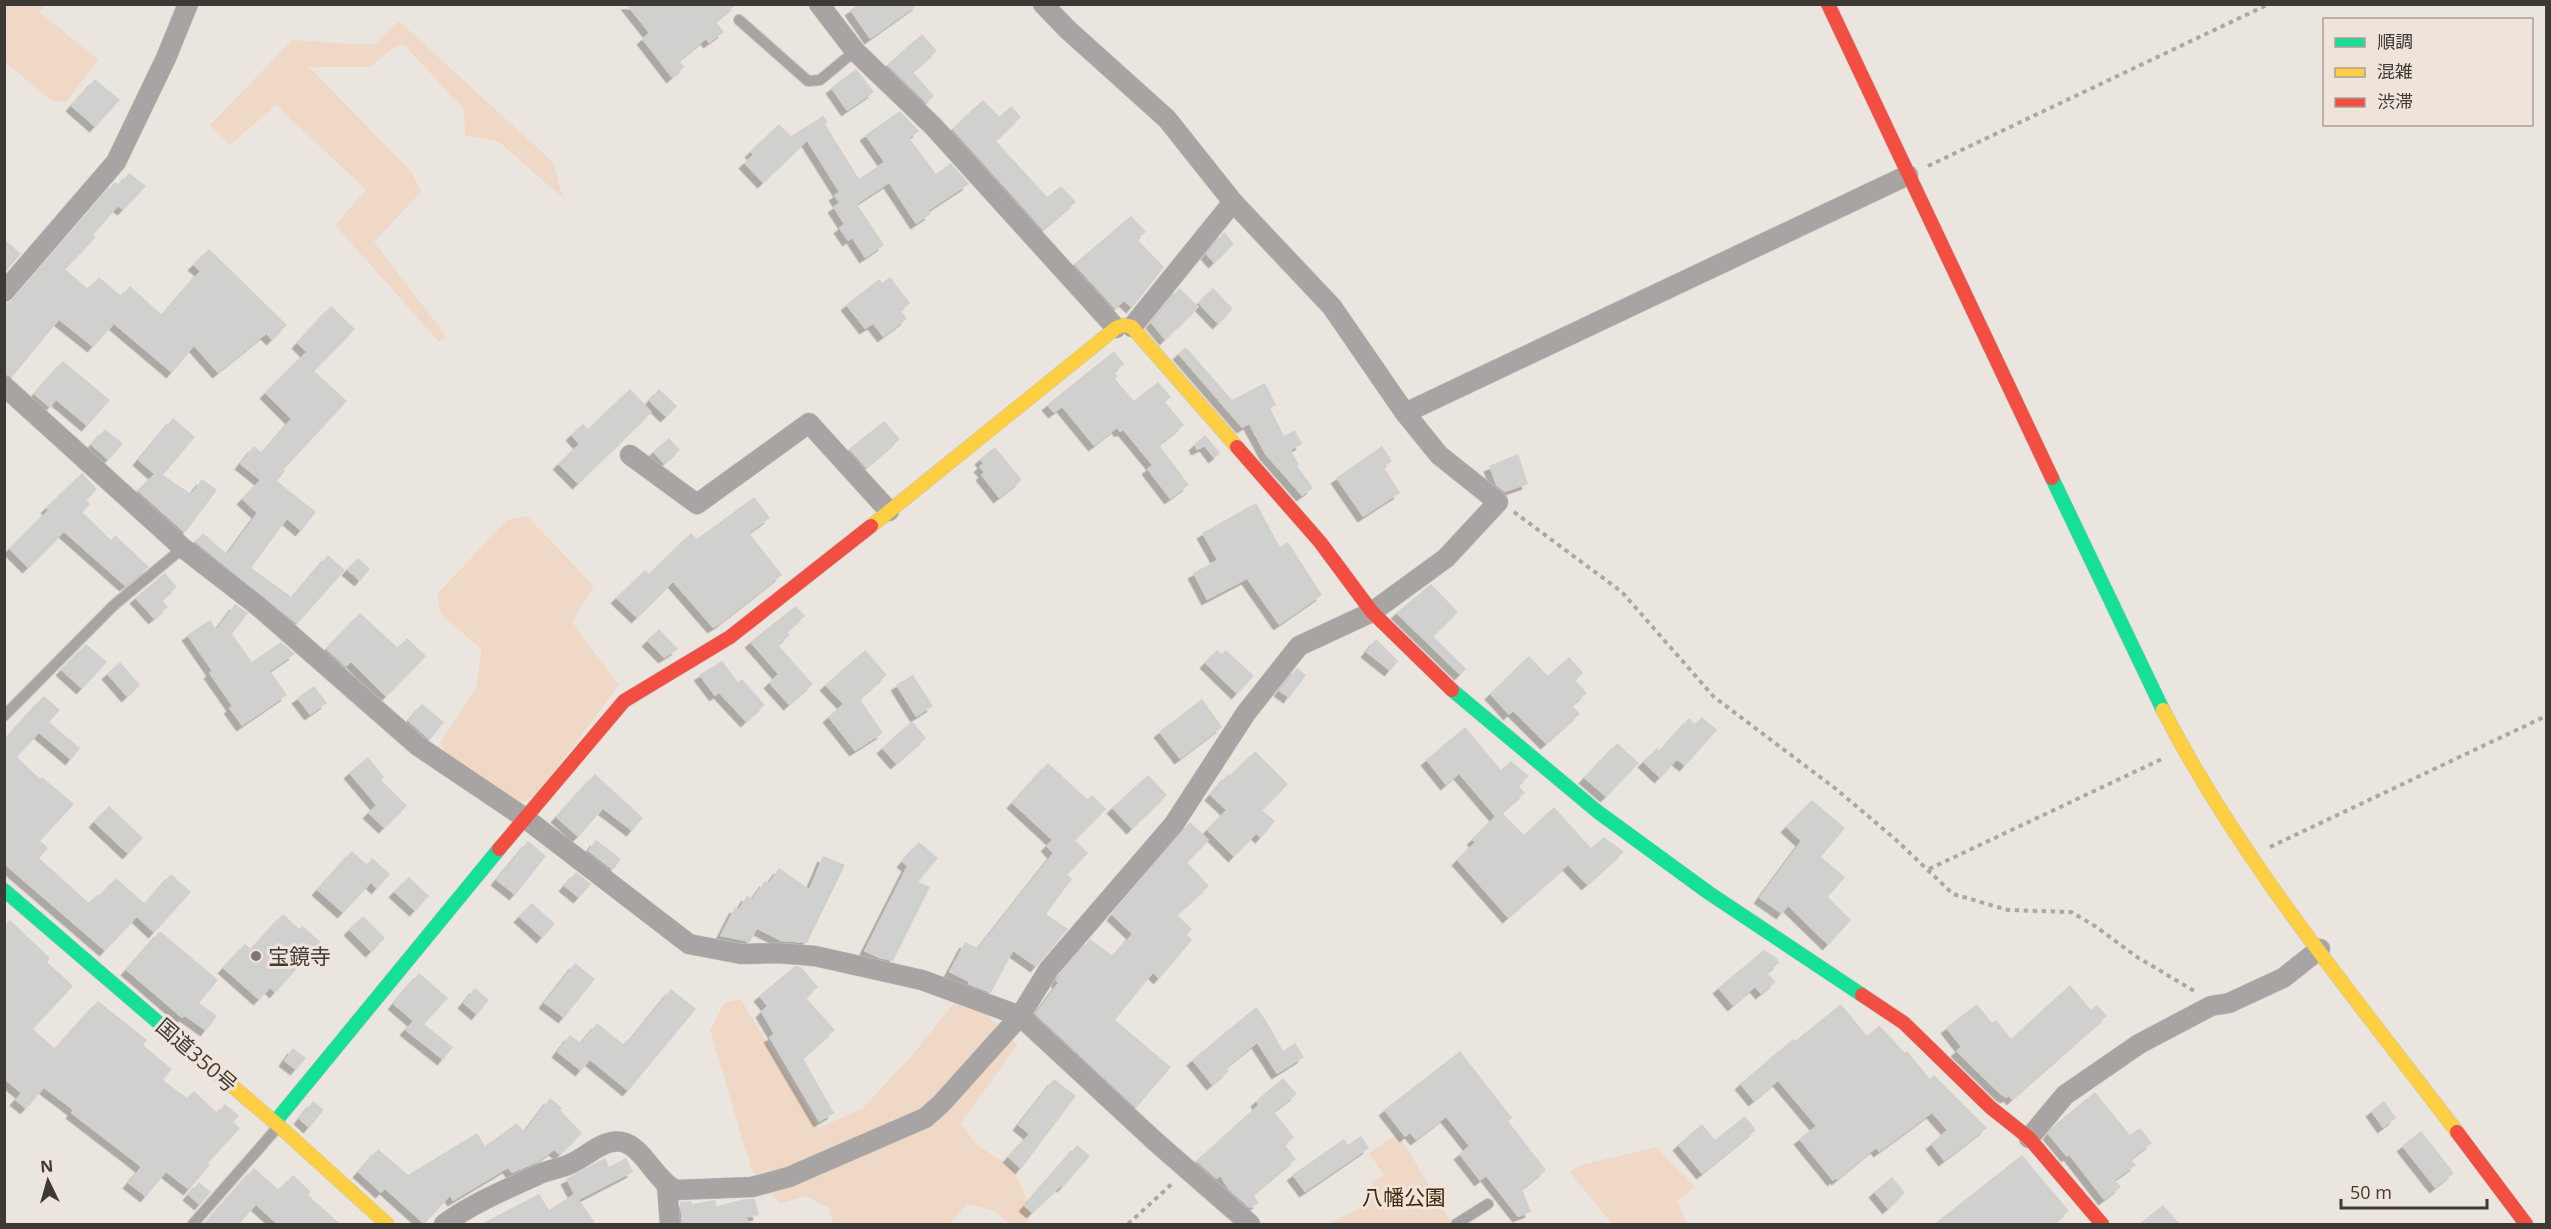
<svg xmlns="http://www.w3.org/2000/svg" width="2551" height="1229" font-family="'Open Sans','Noto Sans JP',sans-serif">
  <style>
    .green { fill: #efd9c6 }
    .building { fill: #d0d0ce; filter: url(#shadow) }
    .lines { fill: none; stroke-linecap: round; stroke-linejoin: round }
    .lane-casing { stroke: #c7c3be; stroke-width: 12 }
    .street-casing { stroke: #c7c3be; stroke-width: 21 }
    .fast-casing { stroke: #c7c3be; stroke-width: 15 }
    .slow-casing { stroke: #c7c3be; stroke-width: 15 }
    .jam-casing { stroke: #c7c3be; stroke-width: 15 }
    .path { stroke: #aaa8a4; stroke-width: 4; stroke-dasharray: 4.5 4.5; stroke-linecap: butt }
    .lane { stroke: #a8a4a3; stroke-width: 10 }
    .street { stroke: #a8a4a3; stroke-width: 20 }
    .fast { stroke: #16e098; stroke-width: 14 }
    .slow { stroke: #ffcf43; stroke-width: 14 }
    .jam { stroke: #f24e42; stroke-width: 14 }
    .poi-dot { fill: #7a7570; stroke: #f0e4da; stroke-width: 2 }
    .labels { text-anchor: middle; dominant-baseline: central; stroke-width: 6; stroke-linejoin: round; paint-order: stroke }
    .poi-label { font-size: 21px; fill: #3d3935; stroke: #f0e4da; text-anchor: start }
    .street-label { font-size: 21px; fill: #3d3935; stroke: #f0e4da }
    .park-label { font-size: 21px; fill: #43280a; stroke: #f0e4da }
  </style>
  <defs>
    <filter id="shadow"><feDropShadow dx="-5.5" dy="5.5" stdDeviation="0" flood-color="#0004"/></filter>
  </defs>
  <rect width="100%" height="100%" fill="#ebe5df"/>
  <g class="green">
    <path d="M5 4 45 5 39 12 98 59 67 101 53 102 5 62Z"/>
    <path d="M399 21 553 162 563 198 499 142 465 135 464 109 404 45 396 46 370 67H309L411 171 421 192 374 242 447 337 439 342 335 225 366 190 276 105 230 145 210 125 292 40 375 45Z"/>
    <path d="M527 516 594 586 572 622 619 685 537 795 520 803 447 756 440 743 476 688 482 650 441 614 437 594 507 520Z"/>
    <path d="M741 999 818 1128 862 1109 913 1054 954 1003 986 1014 1017 1045 961 1123 977 1145 1013 1168 1031 1209 1028 1224H1010L994 1211 967 1204 950 1224H833L828 1207 804 1196 780 1204 751 1168 710 1030 724 1003Z"/>
    <path d="M1398 1134 1451 1222 1442 1224H1328L1371 1203 1367 1196 1377 1191 1372 1183 1384 1175 1369 1153Z"/>
    <path d="M1656 1147 1695 1187 1677 1201 1687 1224H1612L1570 1172 1581 1165Z"/>
  </g>
  <g class="building">
    <path d="M626 4H737L716 22 724 32 709 43 706 39 679 61 685 67 672 78 642 39 649 33Z"/>
    <path d="M859 4H919L870 39 850 10Z"/>
    <path d="M922 34 937 51 913 72 934 96 926 103 887 65Z"/>
    <path d="M856 69 874 92 847 111 831 88Z"/>
    <path d="M95 79 120 100 95 127 71 106Z"/>
    <path d="M983 100 1000 117 1011 106 1021 117 996 141 1047 197 1061 186 1076 202 1043 230 952 129Z"/>
    <path d="M900 111 919 131 909 138 936 174 951 163 969 184 928 211 931 214 916 224 889 183 857 204 884 245 865 258 852 238 848 241 839 228 844 224 833 207 839 203 834 195 839 192 807 141 763 183 744 163 753 155 750 152 779 124 791 136 823 116 828 122 825 124 859 179 884 162 865 135Z"/>
    <path d="M129 173 146 186 123 210 118 206 93 235 96 237 65 269 88 289 99 277 121 296 130 286 162 315 200 271 193 265 209 249 287 325 272 340 266 334 218 373 194 346 172 373 114 324 93 347 59 320 12 377 4 374V305L13 300 115 182 119 185Z"/>
    <path d="M1131 216 1146 232 1137 239 1164 267 1132 308 1124 301 1115 309 1074 264Z"/>
    <path d="M1224 232 1234 244 1214 263 1206 254Z"/>
    <path d="M4 239 21 254 7 270 4 268Z"/>
    <path d="M890 277 910 303 901 311 907 319 883 337 873 324 865 329 846 305 879 279 882 283Z"/>
    <path d="M1179 288 1199 307 1165 340 1151 323Z"/>
    <path d="M1213 288 1233 309 1218 324 1198 303Z"/>
    <path d="M331 306 355 329 314 371 347 401 283 470 285 471 277 481 316 512 301 531 287 519 251 568 292 597 328 555 345 570 297 624 195 542 203 533 227 554 257 513 242 499 260 480 240 464 254 446 262 453 291 419 265 393 306 352 297 343Z"/>
    <path d="M1186 347 1232 400 1265 383 1276 405 1270 408 1284 436 1295 430 1302 444 1291 450 1299 465 1297 466 1313 488 1302 496 1265 454 1249 424 1242 428 1178 354Z"/>
    <path d="M1114 351 1124 364 1114 372 1118 376 1115 379 1134 401 1158 382 1171 397 1165 402 1184 425 1159 445 1189 485 1170 499 1147 469 1152 465 1123 430 1120 432 1117 428 1094 446 1062 407 1054 413 1047 405Z"/>
    <path d="M63 361 110 400 87 426 56 400 50 408 34 394Z"/>
    <path d="M630 389 652 412 578 484 558 464 579 444 571 435 583 424 588 429Z"/>
    <path d="M659 389 677 406 666 417 649 401Z"/>
    <path d="M173 418 195 437 163 475 191 494 202 479 217 490 185 533 138 491 154 474 138 460Z"/>
    <path d="M884 421 900 439 866 468 849 449Z"/>
    <path d="M105 429 123 444 108 460 91 445Z"/>
    <path d="M1205 435 1220 453 1214 458 1205 446 1197 450 1194 445Z"/>
    <path d="M669 438 680 450 664 464 653 452Z"/>
    <path d="M1382 446 1392 461 1384 467 1400 493 1363 517 1336 478Z"/>
    <path d="M995 447 1022 480 999 498 981 475 984 472 979 467 983 463 980 459Z"/>
    <path d="M1518 454 1528 484 1505 492 1496 485 1489 466Z"/>
    <path d="M82 473 97 489 86 500 90 504 82 512 111 540 115 535 149 567 125 586 64 532 28 568 9 549 48 510 46 508Z"/>
    <path d="M754 497 770 518 749 533 782 575 721 623 713 628 673 582 637 618 616 598 645 570 649 574 691 533 697 539Z"/>
    <path d="M1256 503 1280 547 1288 542 1322 595 1279 625 1247 579 1207 600 1193 573 1217 560 1202 533Z"/>
    <path d="M358 558 370 569 360 581 347 570Z"/>
    <path d="M165 573 177 587 162 600 168 607 154 619 135 598Z"/>
    <path d="M1431 584 1458 612 1433 636 1466 669 1460 675 1396 613Z"/>
    <path d="M235 604 248 613 232 634 252 662 281 642 295 654 270 671 287 695 242 726 229 708 232 706 209 673 212 671 187 635 210 620 216 630Z"/>
    <path d="M796 606 805 616 787 632 790 635 778 645 813 684 789 705 769 683 778 674 750 642Z"/>
    <path d="M360 613 398 648 407 638 426 656 386 697 351 662 346 667 326 649Z"/>
    <path d="M659 629 678 649 664 658 647 641Z"/>
    <path d="M1376 639 1398 661 1390 671 1366 652Z"/>
    <path d="M86 644 107 662 82 689 61 670Z"/>
    <path d="M865 650 887 675 860 699 883 733 855 751 828 717 843 704 825 685Z"/>
    <path d="M1217 650 1222 654 1226 650 1254 676 1237 694 1205 663Z"/>
    <path d="M1529 656 1548 676 1569 657 1583 673 1575 680 1587 693 1572 705 1580 714 1546 744 1513 711 1509 715 1490 694Z"/>
    <path d="M722 661 738 682 742 679 765 705 746 722 719 693 715 696 699 675Z"/>
    <path d="M120 662 140 685 127 697 107 674Z"/>
    <path d="M1297 668 1306 675 1289 698 1279 691Z"/>
    <path d="M913 675 933 706 916 717 896 685Z"/>
    <path d="M314 686 327 703 310 715 297 698Z"/>
    <path d="M44 696 60 710 49 722 80 748 71 760 39 733 17 757 40 779 42 777 74 804 40 841 48 848 39 858 89 903 98 894 100 896 116 878 145 904 171 874 191 892 154 933 137 917 105 951 4 864V740Z"/>
    <path d="M1202 699 1222 727 1180 759 1159 732Z"/>
    <path d="M422 704 444 722 430 740 408 721Z"/>
    <path d="M1702 717 1717 730 1685 766 1677 760 1660 778 1643 762 1657 748 1660 751 1689 718 1695 724Z"/>
    <path d="M912 721 926 738 896 764 882 748Z"/>
    <path d="M1465 727 1501 770 1511 761 1529 776 1518 785 1525 793 1502 813 1524 835 1554 807 1591 848 1604 837 1624 852 1587 885 1568 865 1508 918 1457 860 1475 842 1472 840 1495 816 1459 774 1446 785 1426 760Z"/>
    <path d="M1617 743 1639 763 1606 797 1584 778Z"/>
    <path d="M1255 751 1288 784 1262 810 1275 821 1261 838 1256 834 1234 857 1207 830 1226 810 1210 795 1228 774 1230 776Z"/>
    <path d="M368 757 384 777 381 780 407 806 384 828 368 813 376 805 349 773Z"/>
    <path d="M1048 763 1087 799 1092 795 1106 809 1075 840 1088 853 1067 875 1072 879 1046 914 1068 929 1036 967 1013 951 991 993 968 984 969 982 949 972 965 942 978 948 1053 853 1046 846 1052 840 1012 803Z"/>
    <path d="M595 774 643 818 632 831 603 809 578 837 556 817Z"/>
    <path d="M1148 775 1167 795 1132 829 1112 808Z"/>
    <path d="M1812 800 1845 828 1821 857 1845 877 1828 897 1851 920 1828 945 1788 906 1782 914 1759 898 1801 841 1786 827Z"/>
    <path d="M109 806 143 838 128 854 94 822Z"/>
    <path d="M1190 822 1209 840 1187 862 1209 886 1177 915 1192 929 1187 935 1192 940 1159 979 1153 973 1115 1020 1171 1067 1136 1108 1035 1014 1058 983 1056 981 1059 976 1090 939 1113 956 1132 934 1112 915Z"/>
    <path d="M596 840 621 859 613 870 588 851Z"/>
    <path d="M528 841 546 856 515 895 496 880Z"/>
    <path d="M919 842 938 858 918 882 930 887 893 961 879 958 864 951 907 866 902 862Z"/>
    <path d="M352 851 367 865 372 858 390 874 377 889 371 883 343 913 317 890Z"/>
    <path d="M823 856 845 865 807 943 781 941 757 929 750 942 720 936 735 907 739 909 747 895 752 899 765 881 769 883 779 868 809 889Z"/>
    <path d="M576 872 591 884 579 898 564 886Z"/>
    <path d="M409 877 429 896 415 911 394 892Z"/>
    <path d="M532 903 555 924 542 938 519 917Z"/>
    <path d="M283 914 299 929 302 926 321 942 275 993 270 988 259 1000 223 968 245 944 251 949Z"/>
    <path d="M363 916 385 938 371 952 349 930Z"/>
    <path d="M10 920 50 958 47 962 73 986 33 1029 55 1049 98 1001 147 1040 143 1045 172 1069 163 1080 187 1098 194 1091 217 1113 225 1104 239 1116 233 1122 240 1128 208 1163 210 1165 189 1190 166 1172 146 1197 128 1183 141 1167 71 1113 73 1110 44 1088 26 1109 15 1100 21 1093 4 1079V926Z"/>
    <path d="M160 931 218 980 199 1003 217 1016 206 1031 185 1016 182 1018 126 970Z"/>
    <path d="M1764 950 1777 958 1779 963 1767 973 1776 982 1761 994 1755 987 1733 1006 1718 988Z"/>
    <path d="M575 963 595 979 564 1018 544 1003Z"/>
    <path d="M795 966 801 967 818 987 806 998 835 1030 803 1058 834 1113 819 1122 769 1037 774 1034 761 1012 767 1006 759 996Z"/>
    <path d="M419 973 448 998 424 1024 453 1047 443 1060 405 1030 413 1021 393 1004Z"/>
    <path d="M2070 985 2091 1010 2097 1005 2107 1016 2012 1100 2009 1096 2006 1098 2001 1095 1956 1051 1961 1047 1946 1028 1977 1004 1992 1023 1996 1020 2011 1039Z"/>
    <path d="M475 988 489 1000 477 1015 463 1003Z"/>
    <path d="M671 989 696 1009 628 1091 590 1060 581 1071 557 1052 570 1035 581 1043 597 1023 623 1044 628 1039 630 1040Z"/>
    <path d="M1841 1004 1867 1036 1879 1026 1882 1028 1905 1053 1907 1051 1930 1079 1934 1075 1987 1128 1944 1161 1931 1144 1947 1130 1932 1113 1879 1152 1876 1148 1837 1180 1836 1178 1833 1181 1799 1139 1816 1126 1778 1081 1754 1101 1740 1084 1793 1039 1795 1041Z"/>
    <path d="M1256 1007 1267 1022 1283 1051 1295 1043 1304 1057 1277 1074 1257 1043 1226 1068 1229 1071 1212 1085 1192 1060Z"/>
    <path d="M293 1048 306 1058 296 1070 284 1061Z"/>
    <path d="M1460 1051 1512 1118 1508 1121 1546 1170 1522 1189 1531 1212 1518 1217 1486 1176 1480 1181 1459 1154 1469 1146 1446 1117 1416 1140 1410 1133 1405 1137 1384 1110Z"/>
    <path d="M1283 1078 1297 1094 1274 1112 1294 1137 1285 1145 1296 1159 1253 1195 1259 1203 1250 1208 1229 1190 1220 1176 1217 1179 1196 1161 1258 1105 1256 1101Z"/>
    <path d="M1054 1079 1076 1096 1021 1169 1008 1157 1029 1134 1018 1125Z"/>
    <path d="M2095 1092 2130 1135 2140 1128 2152 1143 2131 1159 2136 1165 2115 1180 2121 1187 2104 1200 2069 1155 2067 1157 2048 1134 2057 1123Z"/>
    <path d="M550 1098 562 1108 560 1110 582 1133 560 1155 554 1150 538 1162 512 1173 508 1168 453 1201 450 1196 424 1224 385 1189 381 1193 358 1172 378 1149 408 1175 477 1133 485 1146 517 1123 524 1132Z"/>
    <path d="M313 1101 324 1110 309 1128 299 1119Z"/>
    <path d="M2384 1101 2396 1118 2383 1128 2371 1111Z"/>
    <path d="M1745 1116 1756 1130 1702 1174 1678 1145 1702 1124 1715 1140Z"/>
    <path d="M2421 1131 2454 1173 2435 1188 2402 1146Z"/>
    <path d="M1361 1136 1369 1148 1305 1192 1292 1175 1344 1139 1348 1145Z"/>
    <path d="M1077 1145 1090 1156 1063 1187 1061 1186 1032 1213 1024 1206Z"/>
    <path d="M2022 1155 2069 1211 2054 1224H1934Z"/>
    <path d="M605 1158 609 1167 626 1158 633 1172 579 1200 596 1224H481L539 1194 549 1210 574 1194 566 1179Z"/>
    <path d="M254 1168 279 1190 293 1175 311 1192 308 1195 340 1224H277L256 1205 239 1224H204Z"/>
    <path d="M1892 1177 1905 1193 1888 1209 1874 1192Z"/>
    <path d="M199 1182 211 1192 200 1205 188 1195Z"/>
    <path d="M745 1199H755L759 1215 746 1218 751 1224H682L680 1202 691 1201 692 1204 715 1200 717 1206Z"/>
    <path d="M2163 1205 2180 1224H2139Z"/>
  </g>
  <g class="lines">
    <g class="lane-casing">
      <g id="lane">
        <path d="M739 20 808 81 820 80 855 51"/>
        <path d="M4 716 114 605 183 548"/>
        <path d="M193 1224 277 1128"/>
        <path d="M1456 1224 1488 1204"/>
      </g>
    </g>
    <g class="street-casing">
      <g id="street">
        <path d="M819 4 855 51 933 126 1116 328"/>
        <path d="M4 292 116 162 166 58 188 4"/>
        <path d="M1132 327 1233 202"/>
        <path d="M4 386 183 548 258 606 418 746 525 818 689 944 741 954 778 953 815 956 922 980 1020 1016 1157 1143 1250 1224"/>
        <path d="M1405 413 1908 175"/>
        <path d="M630 455 697 504 809 423 889 511"/>
        <path d="M2029 1138 2065 1095 2139 1044 2211 1006 2229 1003 2283 978 2320 949"/>
        <path d="M667 1186 670 1224"/>
        <path d="M444 1224C473 1203 509 1188 542 1173 552 1169 563 1168 572 1163 588 1156 604 1138 622 1142 643 1146 655 1181 676 1190L752 1187 789 1177 925 1118 941 1104 1020 1016 1049 969 1174 824 1246 713 1299 646 1372 612 1446 558 1498 502 1439 455 1405 413 1332 307 1233 202 1167 119 1067 29 1043 4"/>
      </g>
    </g>
    <g class="fast-casing">
      <g id="fast">
        <path d="M2052 478 2163 710"/>
        <path d="M1452 690 1598 812 1709 893 1862 995"/>
        <path d="M4 890 181 1042"/>
        <path d="M275 1122 499 849"/>
      </g>
    </g>
    <g class="slow-casing">
      <g id="slow">
        <path d="M871 526 1116 328 1124 325 1132 327 1237 447"/>
        <path d="M2163 710C2242 863 2354 996 2457 1132"/>
        <path d="M181 1042 279 1126 387 1224"/>
      </g>
    </g>
    <g class="jam-casing">
      <g id="jam">
        <path d="M1828 4 2052 478"/>
        <path d="M1237 447 1320 542 1372 612 1452 690"/>
        <path d="M499 849 624 701 730 637 871 526"/>
        <path d="M1862 995 1904 1023 1990 1107 2029 1138 2102 1224"/>
        <path d="M2457 1132 2526 1224"/>
      </g>
    </g>
    <g class="path">
      <path d="M1928 166 2269 4"/>
      <path d="M1514 512 1622 592 1714 697 1836 789 1894 838 1953 894 2008 910 2071 912 2095 926 2137 957 2196 992"/>
      <path d="M2270 847 2546 716"/>
      <path d="M1929 869 2164 758"/>
      <path d="M1128 1224 1174 1182"/>
    </g>
    <use href="#lane" class="lane"/>
    <use href="#street" class="street"/>
    <use href="#fast" class="fast"/>
    <use href="#slow" class="slow"/>
    <use href="#jam" class="jam"/>
  </g>
  <circle class="poi-dot" cx="256" cy="956" r="6"/>
  <g class="labels">
    <g class="poi-label">
      <text x="268" y="956">宝鏡寺</text>
    </g>
    <g class="street-label">
      <text transform="translate(197 1055) rotate(41)">国道350号</text>
    </g>
    <g class="park-label">
      <text x="1404" y="1197">八幡公園</text>
    </g>
  </g>
  <rect width="2551" height="1229" fill="none" stroke="#3d3935" stroke-width="12"/>
  <rect x="2323" y="18" width="210" height="108" fill="#f0e4da" stroke="#a8a098" stroke-width="1.5"/>
  <rect x="2335" y="38" width="30" height="9" fill="#16e098" stroke="#a8a098" stroke-width="1.5"/>
  <text x="2377" y="48" font-size="18" fill="#3d3935">順調</text>
  <rect x="2335" y="68" width="30" height="9" fill="#ffcf43" stroke="#a8a098" stroke-width="1.5"/>
  <text x="2377" y="78" font-size="18" fill="#3d3935">混雑</text>
  <rect x="2335" y="98" width="30" height="9" fill="#f24e42" stroke="#a8a098" stroke-width="1.5"/>
  <text x="2377" y="108" font-size="18" fill="#3d3935">渋滞</text>
  <g transform="translate(48 1181) rotate(355)" stroke="#f0e4da" stroke-width="4.5" paint-order="stroke">
  <path d="M0-4.5L10 22L0 15L-10 22Z" fill="#3d3935"/>
  <text y="-9" font-size="16" font-weight="bold" text-anchor="middle" fill="#3d3935">N</text>
  </g>
  <path d="M2341 1199v9h146v-9" fill="none" stroke="#3d3935" stroke-width="3"/>
  <text x="2350" y="1199" font-size="18" fill="#3d3935" stroke="#f0e4da" stroke-width="4.5" paint-order="stroke">50 m</text>
</svg>
